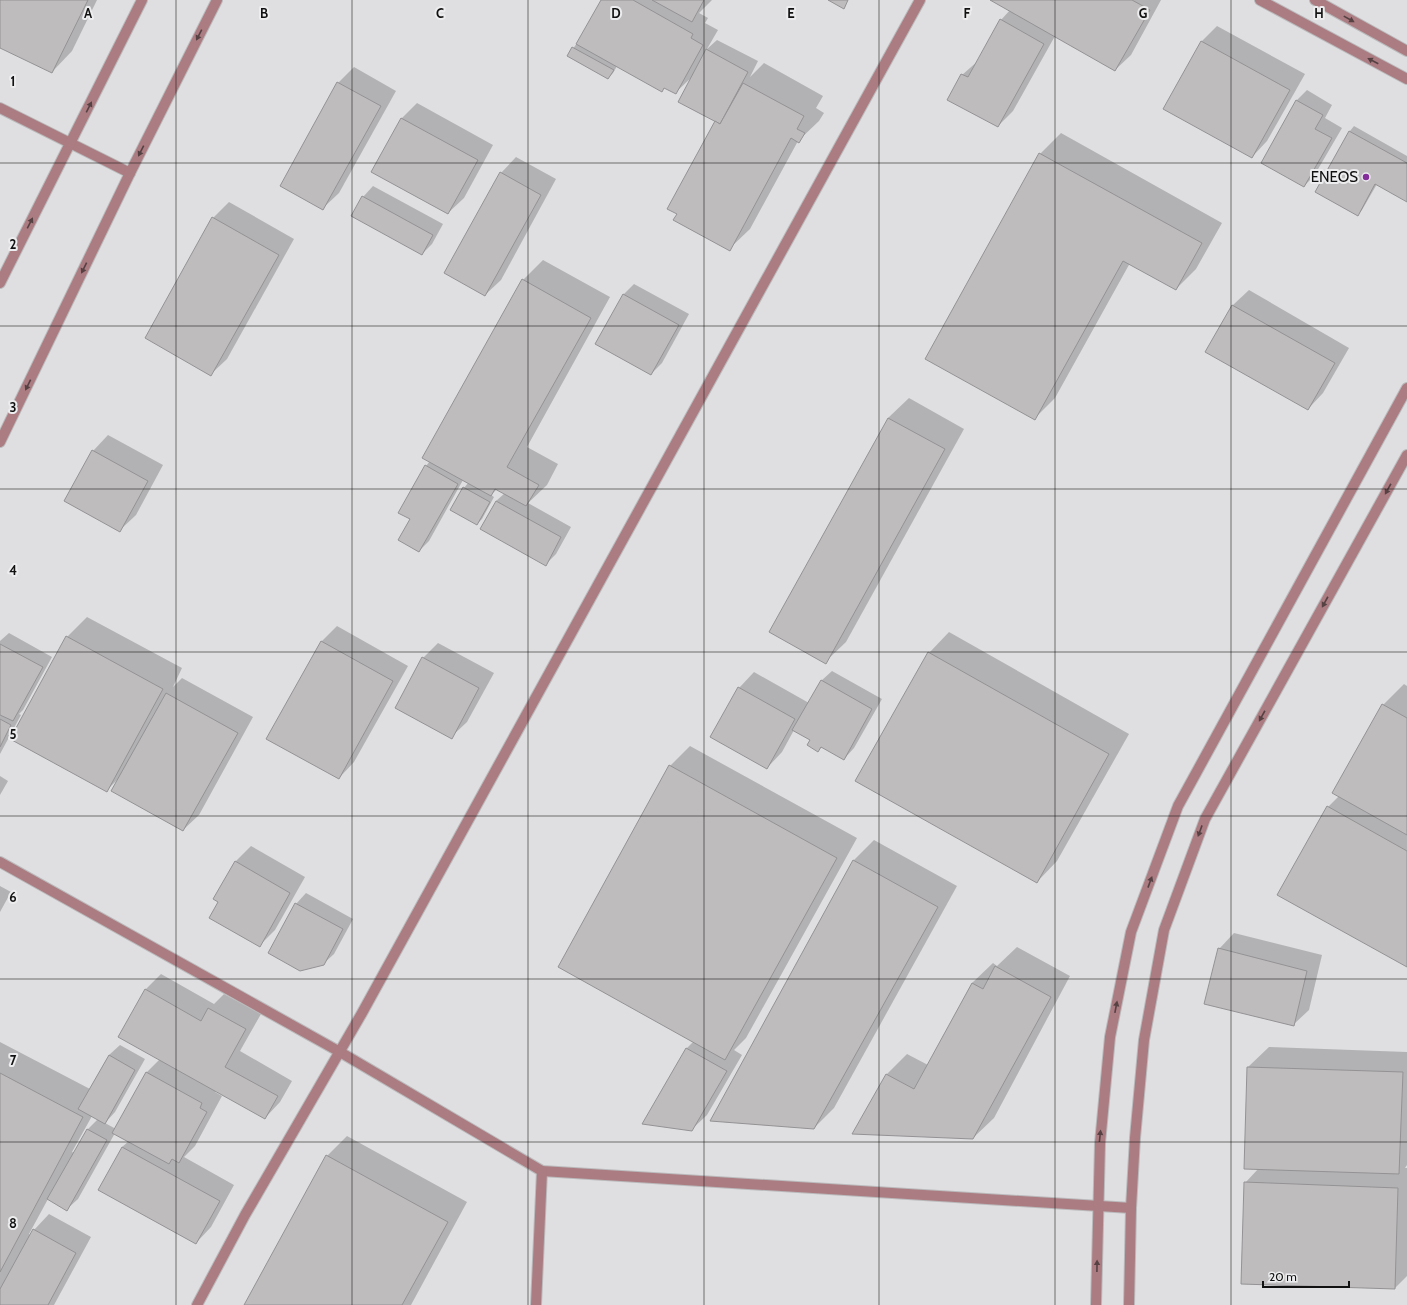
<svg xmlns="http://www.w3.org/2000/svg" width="1407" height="1305" font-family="Cabin,sans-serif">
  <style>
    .shadow { fill: #0003; fill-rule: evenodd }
    .building { fill: #bebcbd; stroke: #949294 }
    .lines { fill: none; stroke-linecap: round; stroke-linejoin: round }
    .minor-casing { stroke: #bababc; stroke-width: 12 }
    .minor { stroke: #ab7c81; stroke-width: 10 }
    .oneway { fill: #564143 }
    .grid { fill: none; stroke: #111; stroke-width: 1; stroke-opacity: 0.55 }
    .poi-dot { fill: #842e9b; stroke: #ededef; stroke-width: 1.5 }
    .labels { text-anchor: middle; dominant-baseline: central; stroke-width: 4; stroke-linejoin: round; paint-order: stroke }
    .poi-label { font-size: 15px; fill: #111; stroke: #ededef; text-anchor: end }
    .grid-label { font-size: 13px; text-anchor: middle; font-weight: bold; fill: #111; stroke: #ededef; stroke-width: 4; stroke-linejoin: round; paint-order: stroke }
  </style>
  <rect width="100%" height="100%" fill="#dfdfe1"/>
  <g class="shadow">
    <path d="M0 0H97L72 51 52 72 0 46Z"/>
    <path d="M602 0H712L699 13 708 18 705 23 718 30 707 49 717 40 758 61 750 77 764 63 823 96 816 108 824 113 819 121 798 141 750 229 729 249 717 121 692 77 675 93 665 87 662 91 617 66 613 73 608 78 568 56 577 43Z"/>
    <path d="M992 0H1161L1131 55 1115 70 1055 36 1013 111 998 126 962 75 979 60 1001 20 1010 10Z"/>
    <path d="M1217 26 1305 74 1267 141 1252 157 1165 108 1202 41Z"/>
    <path d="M354 67 396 91 339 193 323 208 338 83Z"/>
    <path d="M1307 90 1332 105 1325 118 1342 128 1314 176 1304 186 1262 162 1297 100Z"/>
    <path d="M417 103 493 145 464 198 448 213 373 171 402 118Z"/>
    <path d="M1354 126 1407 156V201L1377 184 1362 210 1357 215 1316 192 1350 131Z"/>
    <path d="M1061 133 1222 223 1196 269 1176 289 1130 263 1055 398 1035 418 1040 154Z"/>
    <path d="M516 157 556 179 501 280 485 295 501 173Z"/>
    <path d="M373 186 443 224 432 244 422 254 352 215 363 197Z"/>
    <path d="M229 202 294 239 227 359 211 374 213 218Z"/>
    <path d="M543 260 610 297 527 447 558 464 547 485 528 503 571 527 556 554 545 565 496 501 505 493 497 489 491 495 494 497 482 519 477 524 464 488 468 483 463 480 429 541 419 551 411 518 426 466 430 461 523 280Z"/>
    <path d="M634 284 689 314 662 363 651 374 597 343 624 294Z"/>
    <path d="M1249 290 1349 348 1323 393 1308 409 1207 351 1233 305Z"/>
    <path d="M909 398 964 429 846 642 825 662 888 418Z"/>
    <path d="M108 435 163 465 136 515 120 530 93 451Z"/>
    <path d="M87 617 182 668 173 687 182 678 253 717 199 815 183 830 118 779 106 791 67 637Z"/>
    <path d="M337 626 408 666 354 762 339 778 321 642Z"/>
    <path d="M949 632 1129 734 1057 861 1037 882 929 653Z"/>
    <path d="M9 633 52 657 23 710 19 714 21 715 0 754V641Z"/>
    <path d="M438 643 494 673 467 722 451 737 423 658Z"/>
    <path d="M832 671 882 699 854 748 844 759 822 747 818 750 811 740 794 730 782 752 767 768 739 688 754 672 809 703 821 681Z"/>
    <path d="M1404 684 1407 686V966L1328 807 1339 796 1333 793 1383 705Z"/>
    <path d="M690 746 857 838 746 1038 734 1050 742 1055 707 1115 691 1130 687 1048 694 1041 670 766Z"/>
    <path d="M0 776 8 781 0 795Z"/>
    <path d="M874 840 957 886 834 1108 814 1128 711 1120 854 860Z"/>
    <path d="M251 846 305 877 275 930 260 945 220 902 235 862Z"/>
    <path d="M0 886 11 892 0 912Z"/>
    <path d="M306 893 353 919 334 954 323 964 270 953 296 904Z"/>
    <path d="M1234 933 1322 955 1309 1010 1293 1025 1219 949Z"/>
    <path d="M1017 947 1070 976 994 1118 973 1138 854 1133 887 1074 907 1054 928 1065 972 983 993 963 997 966Z"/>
    <path d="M161 974 214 1004 224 994 261 1014 240 1051 292 1081 280 1102 265 1118 216 1090 215 1092 222 1096 195 1146 184 1157 234 1185 211 1227 196 1243 122 1147 129 1141 115 1133 78 1199 67 1209 48 1199 29 1234 30 1235 34 1230 49 1214 91 1237 54 1305H0V1042L90 1089 109 1055 120 1045 145 1059 115 1112 105 1123 116 1129 146 1073 160 1059 145 990ZM92 1116 98 1119 88 1129 74 1153 72 1152Z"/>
    <path d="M1269 1047 1407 1052V1165L1405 1168H1407V1276L1395 1288 1245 1183 1259 1168 1248 1067Z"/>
    <path d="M347 1136 467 1202 411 1305H245L327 1156Z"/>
  </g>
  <g class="building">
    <path d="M0 0H88L52 73 0 48Z"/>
    <path d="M601 0H633L693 34 691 38 703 45 676 94 664 88 662 92 576 44Z"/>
    <path d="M652 0H704L692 22Z"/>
    <path d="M828 0H848L844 9Z"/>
    <path d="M990 0H1132L1150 10 1115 71Z"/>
    <path d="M1000 19 1044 44 998 127 947 100 961 74 968 77Z"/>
    <path d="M1201 41 1290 90 1252 158 1163 109Z"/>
    <path d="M572 47 614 70 608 79 567 56Z"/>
    <path d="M706 49 748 72 720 124 678 102Z"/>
    <path d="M337 82 381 106 323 210 280 186Z"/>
    <path d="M743 83 804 116 797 129 805 133 799 143 791 138 730 251 673 220 677 214 667 209 715 121 720 124Z"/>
    <path d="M1296 100 1323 115 1315 129 1332 138 1304 187 1261 163Z"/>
    <path d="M401 118 478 160 448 214 371 172Z"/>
    <path d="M1349 131 1407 163V202L1375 184 1358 216 1315 192Z"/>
    <path d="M1039 153 1202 243 1176 290 1123 261 1035 420 925 359Z"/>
    <path d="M500 172 541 195 485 296 444 273Z"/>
    <path d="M362 196 433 235 422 255 351 216Z"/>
    <path d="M212 217 279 255 211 376 145 338Z"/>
    <path d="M522 279 591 318 507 467 539 485 526 506 495 489 491 496 422 458Z"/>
    <path d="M623 294 679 325 651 375 595 344Z"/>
    <path d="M1232 305 1335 363 1308 410 1205 352Z"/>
    <path d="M888 418 945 449 826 664 769 632Z"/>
    <path d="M92 450 148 481 120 532 64 501Z"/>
    <path d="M425 465 458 484 419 552 398 540 410 519 398 513Z"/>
    <path d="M463 487 490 502 477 525 450 510Z"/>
    <path d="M496 501 561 537 546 566 480 529Z"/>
    <path d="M66 636 163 689 107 792 10 739Z"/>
    <path d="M321 641 393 681 339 779 266 739Z"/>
    <path d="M0 644 43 667 13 721 0 715Z"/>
    <path d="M928 652 1109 754 1037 883 855 781Z"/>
    <path d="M422 657 479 688 452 739 395 708Z"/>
    <path d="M821 680 872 709 844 760 821 747 818 752 807 745 810 740 792 730Z"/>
    <path d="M738 687 795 719 767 769 710 737Z"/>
    <path d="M166 693 238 733 183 831 111 791Z"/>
    <path d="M1382 704 1407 718V835L1332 793Z"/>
    <path d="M0 719 11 725 0 747Z"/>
    <path d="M669 765 837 858 725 1060 558 967Z"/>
    <path d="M1327 806 1407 851V967L1277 895Z"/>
    <path d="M853 860 938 907 814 1129 710 1121Z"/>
    <path d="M235 861 290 893 260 947 209 918 218 902 213 899Z"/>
    <path d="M295 903 343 929 324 965 300 971 268 953Z"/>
    <path d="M1218 948 1307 971 1294 1026 1204 1004Z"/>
    <path d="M995 966 1051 997 973 1139 852 1134 886 1074 914 1089 972 983 983 989Z"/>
    <path d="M145 989 201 1021 208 1008 246 1029 225 1067 278 1096 265 1119 118 1037Z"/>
    <path d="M686 1048 727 1071 692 1131 642 1124Z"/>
    <path d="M109 1055 135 1070 105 1124 78 1109Z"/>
    <path d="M1247 1067 1403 1072 1399 1174 1244 1169Z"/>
    <path d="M146 1072 202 1103 200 1108 207 1112 179 1163 172 1159 169 1164 112 1133Z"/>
    <path d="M0 1073 83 1117 0 1272Z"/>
    <path d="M87 1129 107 1140 67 1211 47 1199Z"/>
    <path d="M122 1147 220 1201 196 1244 98 1190Z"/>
    <path d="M326 1155 448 1222 402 1305H244Z"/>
    <path d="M1244 1182 1398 1188 1395 1289 1241 1284Z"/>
    <path d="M33 1229 76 1253 48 1305H0V1289Z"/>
  </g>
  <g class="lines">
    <g class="minor-casing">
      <g id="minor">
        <path d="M1260 0 1407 79"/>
        <path d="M1315 0 1407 51"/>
        <path d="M0 108 130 173"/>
        <path d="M0 283 142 0"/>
        <path d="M0 442 130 173 217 0"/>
        <path d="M0 862 340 1052 542 1171 1131 1208"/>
        <path d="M197 1305 245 1215 362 1013 920 0"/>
        <path d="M536 1305 542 1171"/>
        <path d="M1096 1305 1100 1143 1110 1037 1131 932 1178 806 1407 388"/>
        <path d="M1129 1305 1131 1208 1135 1138 1144 1040 1164 930 1205 819 1407 455"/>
      </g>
    </g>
    <use href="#minor" class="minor"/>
  </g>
  <defs><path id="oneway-solid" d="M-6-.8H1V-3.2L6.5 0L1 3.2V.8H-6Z"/></defs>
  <g class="oneway">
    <use href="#oneway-solid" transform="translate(1349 19) rotate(29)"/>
    <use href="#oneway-solid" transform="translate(199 35) rotate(117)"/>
    <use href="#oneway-solid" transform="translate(1373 61) rotate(-152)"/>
    <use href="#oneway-solid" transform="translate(89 107) rotate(-63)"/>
    <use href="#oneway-solid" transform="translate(141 151) rotate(117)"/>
    <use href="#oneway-solid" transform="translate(30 223) rotate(-63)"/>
    <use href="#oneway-solid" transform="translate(84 268) rotate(116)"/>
    <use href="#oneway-solid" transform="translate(28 385) rotate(116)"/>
    <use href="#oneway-solid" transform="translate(1388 489) rotate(119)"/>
    <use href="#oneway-solid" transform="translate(1325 602) rotate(119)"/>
    <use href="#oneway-solid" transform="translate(1262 716) rotate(119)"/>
    <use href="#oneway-solid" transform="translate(1200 831) rotate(110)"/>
    <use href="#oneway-solid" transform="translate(1150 882) rotate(-70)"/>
    <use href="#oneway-solid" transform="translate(1116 1007) rotate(-79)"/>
    <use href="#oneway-solid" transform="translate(1100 1136) rotate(-84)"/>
    <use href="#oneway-solid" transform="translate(1097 1266) rotate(-89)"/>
  </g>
  <path class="grid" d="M176 0V1305M352 0V1305M528 0V1305M704 0V1305M879 0V1305M1055 0V1305M1231 0V1305M0 163H1407M0 326H1407M0 489H1407M0 652H1407M0 816H1407M0 979H1407M0 1142H1407"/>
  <circle class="poi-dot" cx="1366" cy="177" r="4"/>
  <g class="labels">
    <g class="poi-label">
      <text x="1358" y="177">ENEOS</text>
    </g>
  </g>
  <g class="grid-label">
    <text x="88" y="18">A</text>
    <text x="264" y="18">B</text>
    <text x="440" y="18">C</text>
    <text x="616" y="18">D</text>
    <text x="791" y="18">E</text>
    <text x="967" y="18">F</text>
    <text x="1143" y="18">G</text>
    <text x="1319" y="18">H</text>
    <text x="13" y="86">1</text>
    <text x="13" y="249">2</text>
    <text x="13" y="412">3</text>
    <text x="13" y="575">4</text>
    <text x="13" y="739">5</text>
    <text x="13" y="902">6</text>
    <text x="13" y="1065">7</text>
    <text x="13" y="1228">8</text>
  </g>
  <path d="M1263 1281v6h86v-6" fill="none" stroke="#111111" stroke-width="2"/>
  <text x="1269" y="1281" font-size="12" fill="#111111" stroke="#ededef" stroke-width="3" paint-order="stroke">20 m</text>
</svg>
